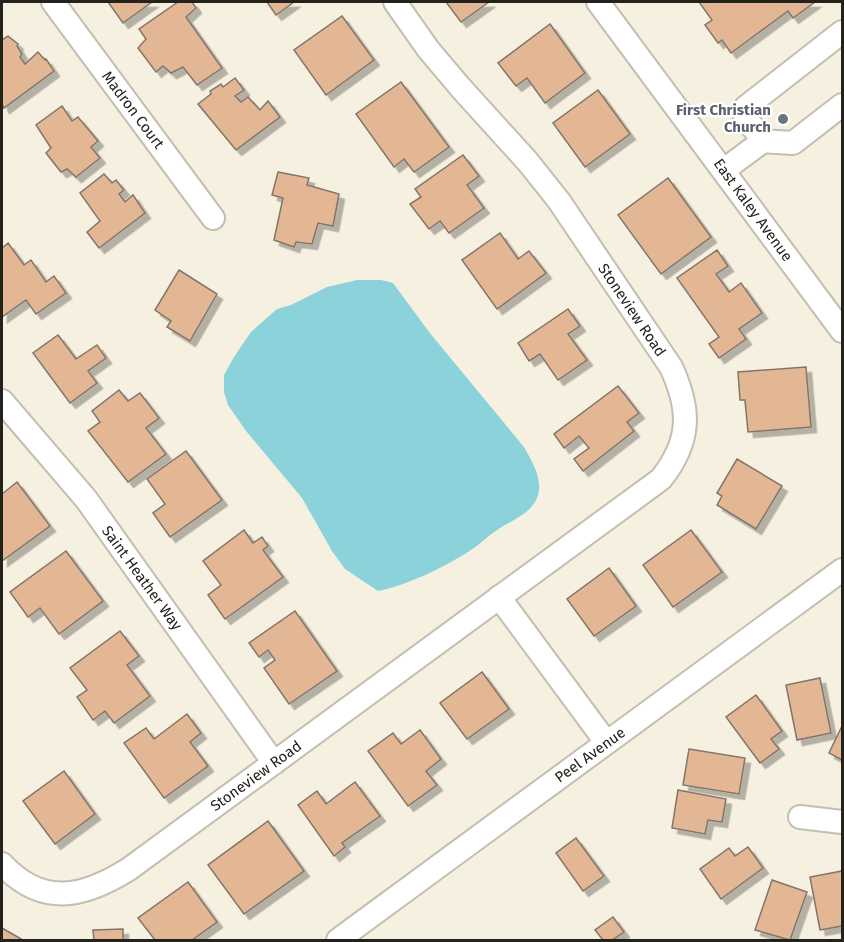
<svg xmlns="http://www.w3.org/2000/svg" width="844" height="942" font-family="'Fira Sans',sans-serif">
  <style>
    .water { fill: #8cd2db }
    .building { fill: #e4b794; stroke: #82756b; stroke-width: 1.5; filter: url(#shadow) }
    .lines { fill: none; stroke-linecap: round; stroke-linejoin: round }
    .minor-casing { stroke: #c3beaf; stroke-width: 26 }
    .minor { stroke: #fff; stroke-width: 22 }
    .worship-dot { fill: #6b7280; stroke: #fff; stroke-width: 2 }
    .labels { text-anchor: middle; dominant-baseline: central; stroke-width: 4.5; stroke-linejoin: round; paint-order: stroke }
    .street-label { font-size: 15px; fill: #24221c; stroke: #fff }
    .worship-label { font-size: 15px; font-weight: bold; fill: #5b616d; stroke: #fff; text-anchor: end }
  </style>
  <defs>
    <filter id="shadow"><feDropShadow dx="5.5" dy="5.5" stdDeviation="0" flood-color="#0004"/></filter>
  </defs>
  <rect width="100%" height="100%" fill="#f6f0e0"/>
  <path class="water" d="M357 280H381L393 283 429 332 524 447C531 460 543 478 538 495 533 513 512 520 497 530 488 536 480 544 471 550 445 567 408 585 378 591L345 569 332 551 302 498 246 431 228 405 224 392V375L234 357 251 332 277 309 291 305 327 287Z"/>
  <g class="building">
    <path d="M108 2H152L123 23Z"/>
    <path d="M178 2H192L196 8 186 17 222 68 197 85 183 67 171 73 163 66 156 72 138 48 146 39 139 29Z"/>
    <path d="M267 2H294L276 15Z"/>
    <path d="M446 2H489L461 22Z"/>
    <path d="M699 2H815L793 18 788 11 731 53 722 40 718 43 705 25 712 20Z"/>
    <path d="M342 16 374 60 326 95 294 50Z"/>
    <path d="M550 24 585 73 545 103 527 78 516 86 498 63Z"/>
    <path d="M8 36 18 44 17 46 22 54 20 57 25 64 38 52 45 60 46 59 54 71 4 108 2 104V40Z"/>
    <path d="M235 78 244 90 235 96 241 102 248 97 260 110 268 101 280 117 236 150 198 104 211 94 210 91 221 84 223 87Z"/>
    <path d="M401 82 449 147 414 172 404 159 394 167 356 114Z"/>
    <path d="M598 90 630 134 585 167 553 123Z"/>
    <path d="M62 106 72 121 78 117 98 141 91 147 100 158 76 177 67 169 61 172 46 153 51 148 36 125Z"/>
    <path d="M463 155 479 176 467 185 484 208 449 233 440 221 429 229 410 204 421 197 415 189Z"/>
    <path d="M278 172 309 178 307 185 339 194 333 226 318 223 312 244 296 242 294 247 274 240 283 198 272 195Z"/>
    <path d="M104 174 112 183 116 180 124 190 119 194 125 202 133 195 145 213 99 248 87 232 100 221 80 193Z"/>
    <path d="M668 178 711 237 661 274 618 215Z"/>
    <path d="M500 233 518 259 529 251 546 273 497 309 462 260Z"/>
    <path d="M8 243 24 265 31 260 46 282 54 276 66 293 36 314 26 300 2 317V248Z"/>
    <path d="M717 250 728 266 716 274 729 292 741 283 762 313 739 329 746 339 719 358 709 344 719 337 677 278Z"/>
    <path d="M179 270 217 294 190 341 167 327 171 321 155 310Z"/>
    <path d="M568 309 580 326 568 334 587 360 558 380 540 354 529 361 518 343Z"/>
    <path d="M58 335 76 359 97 345 106 358 88 371 97 383 70 403 33 353Z"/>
    <path d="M806 367 811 427 748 432 745 400H740L738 372Z"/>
    <path d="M618 386 639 413 627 422 634 431 583 471 574 459 589 448 579 436 564 448 554 434Z"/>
    <path d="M119 390 128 401 140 393 159 418 146 428 166 454 128 482 88 431 100 422 92 411Z"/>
    <path d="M186 451 222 500 170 537 153 513 165 504 147 479Z"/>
    <path d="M737 459 782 486 756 529 717 505 722 496 717 493Z"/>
    <path d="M17 482 50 526 2 561V494Z"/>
    <path d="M244 530 253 543 262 537 268 546 263 550 283 577 225 619 208 595 221 585 203 561Z"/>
    <path d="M691 530 722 572 673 607 643 565Z"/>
    <path d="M66 551 103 601 59 634 40 608 28 617 10 592Z"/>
    <path d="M609 568 636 606 594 636 567 599Z"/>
    <path d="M295 611 337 671 289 704 264 668 275 660 268 650 259 657 249 643Z"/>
    <path d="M120 631 139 656 127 665 150 696 114 723 105 711 93 720 77 697 87 690 70 668Z"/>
    <path d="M482 672 509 709 467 739 440 703Z"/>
    <path d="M820 678 831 733 797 740 786 685Z"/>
    <path d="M756 695 782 731 771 739 779 749 760 763 726 717Z"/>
    <path d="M187 714 201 733 190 742 208 766 164 798 124 743 146 728 154 739Z"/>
    <path d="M842 726V760L829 753Z"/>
    <path d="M420 730 441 759 426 771 437 785 408 806 368 751 393 733 401 744Z"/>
    <path d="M689 749 745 758 739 794 683 785Z"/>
    <path d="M64 771 95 814 55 844 23 801Z"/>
    <path d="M355 782 380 816 342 843 345 847 334 856 298 805 317 791 326 804Z"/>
    <path d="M678 790 726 799 722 822 708 820 705 834 672 828Z"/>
    <path d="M268 821 304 871 244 914 208 865Z"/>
    <path d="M576 838 604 876 583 891 556 853Z"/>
    <path d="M748 847 763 868 721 899 700 869 729 848 735 856Z"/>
    <path d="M842 871V926L820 930 810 877Z"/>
    <path d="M772 880 807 892 790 940 755 930Z"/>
    <path d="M188 882 217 922 192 940H155L138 918Z"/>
    <path d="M613 917 624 932 612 940H603L595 930Z"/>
    <path d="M2 928 23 940H2Z"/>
    <path d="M123 929V940H94L93 930Z"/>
  </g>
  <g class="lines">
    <g class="minor-casing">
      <g id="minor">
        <path d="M53 2 213 218"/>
        <path d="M598 2 842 331"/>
        <path d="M760 141 793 143 842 105"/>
        <path d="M724 170 759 144 758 134 745 117 746 107 842 32"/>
        <path d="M2 401 86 499 274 763"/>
        <path d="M499 597 606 742"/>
        <path d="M800 817 842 822"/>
        <path d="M2 864C42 907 83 898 129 869L661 479C691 441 691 410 671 367L559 201 528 162 460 87 428 49 395 2"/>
        <path d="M338 940 842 570"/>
      </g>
    </g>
    <use href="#minor" class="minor"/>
  </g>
  <circle class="worship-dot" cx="783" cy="119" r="6"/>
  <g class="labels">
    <g class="street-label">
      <text transform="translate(133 110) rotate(53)">Madron Court</text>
      <text transform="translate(753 210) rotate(54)">East Kaley Avenue</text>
      <text transform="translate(632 310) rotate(56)">Stoneview Road</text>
      <text transform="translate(142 578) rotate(54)">Saint Heather Way</text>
      <text transform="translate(590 755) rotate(-36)">Peel Avenue</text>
      <text transform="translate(256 776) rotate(-36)">Stoneview Road</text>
    </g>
    <g class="worship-label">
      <text x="771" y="110">First Christian<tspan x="771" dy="17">Church</tspan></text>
    </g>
  </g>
  <rect width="844" height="942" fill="none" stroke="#24221c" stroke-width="6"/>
</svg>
